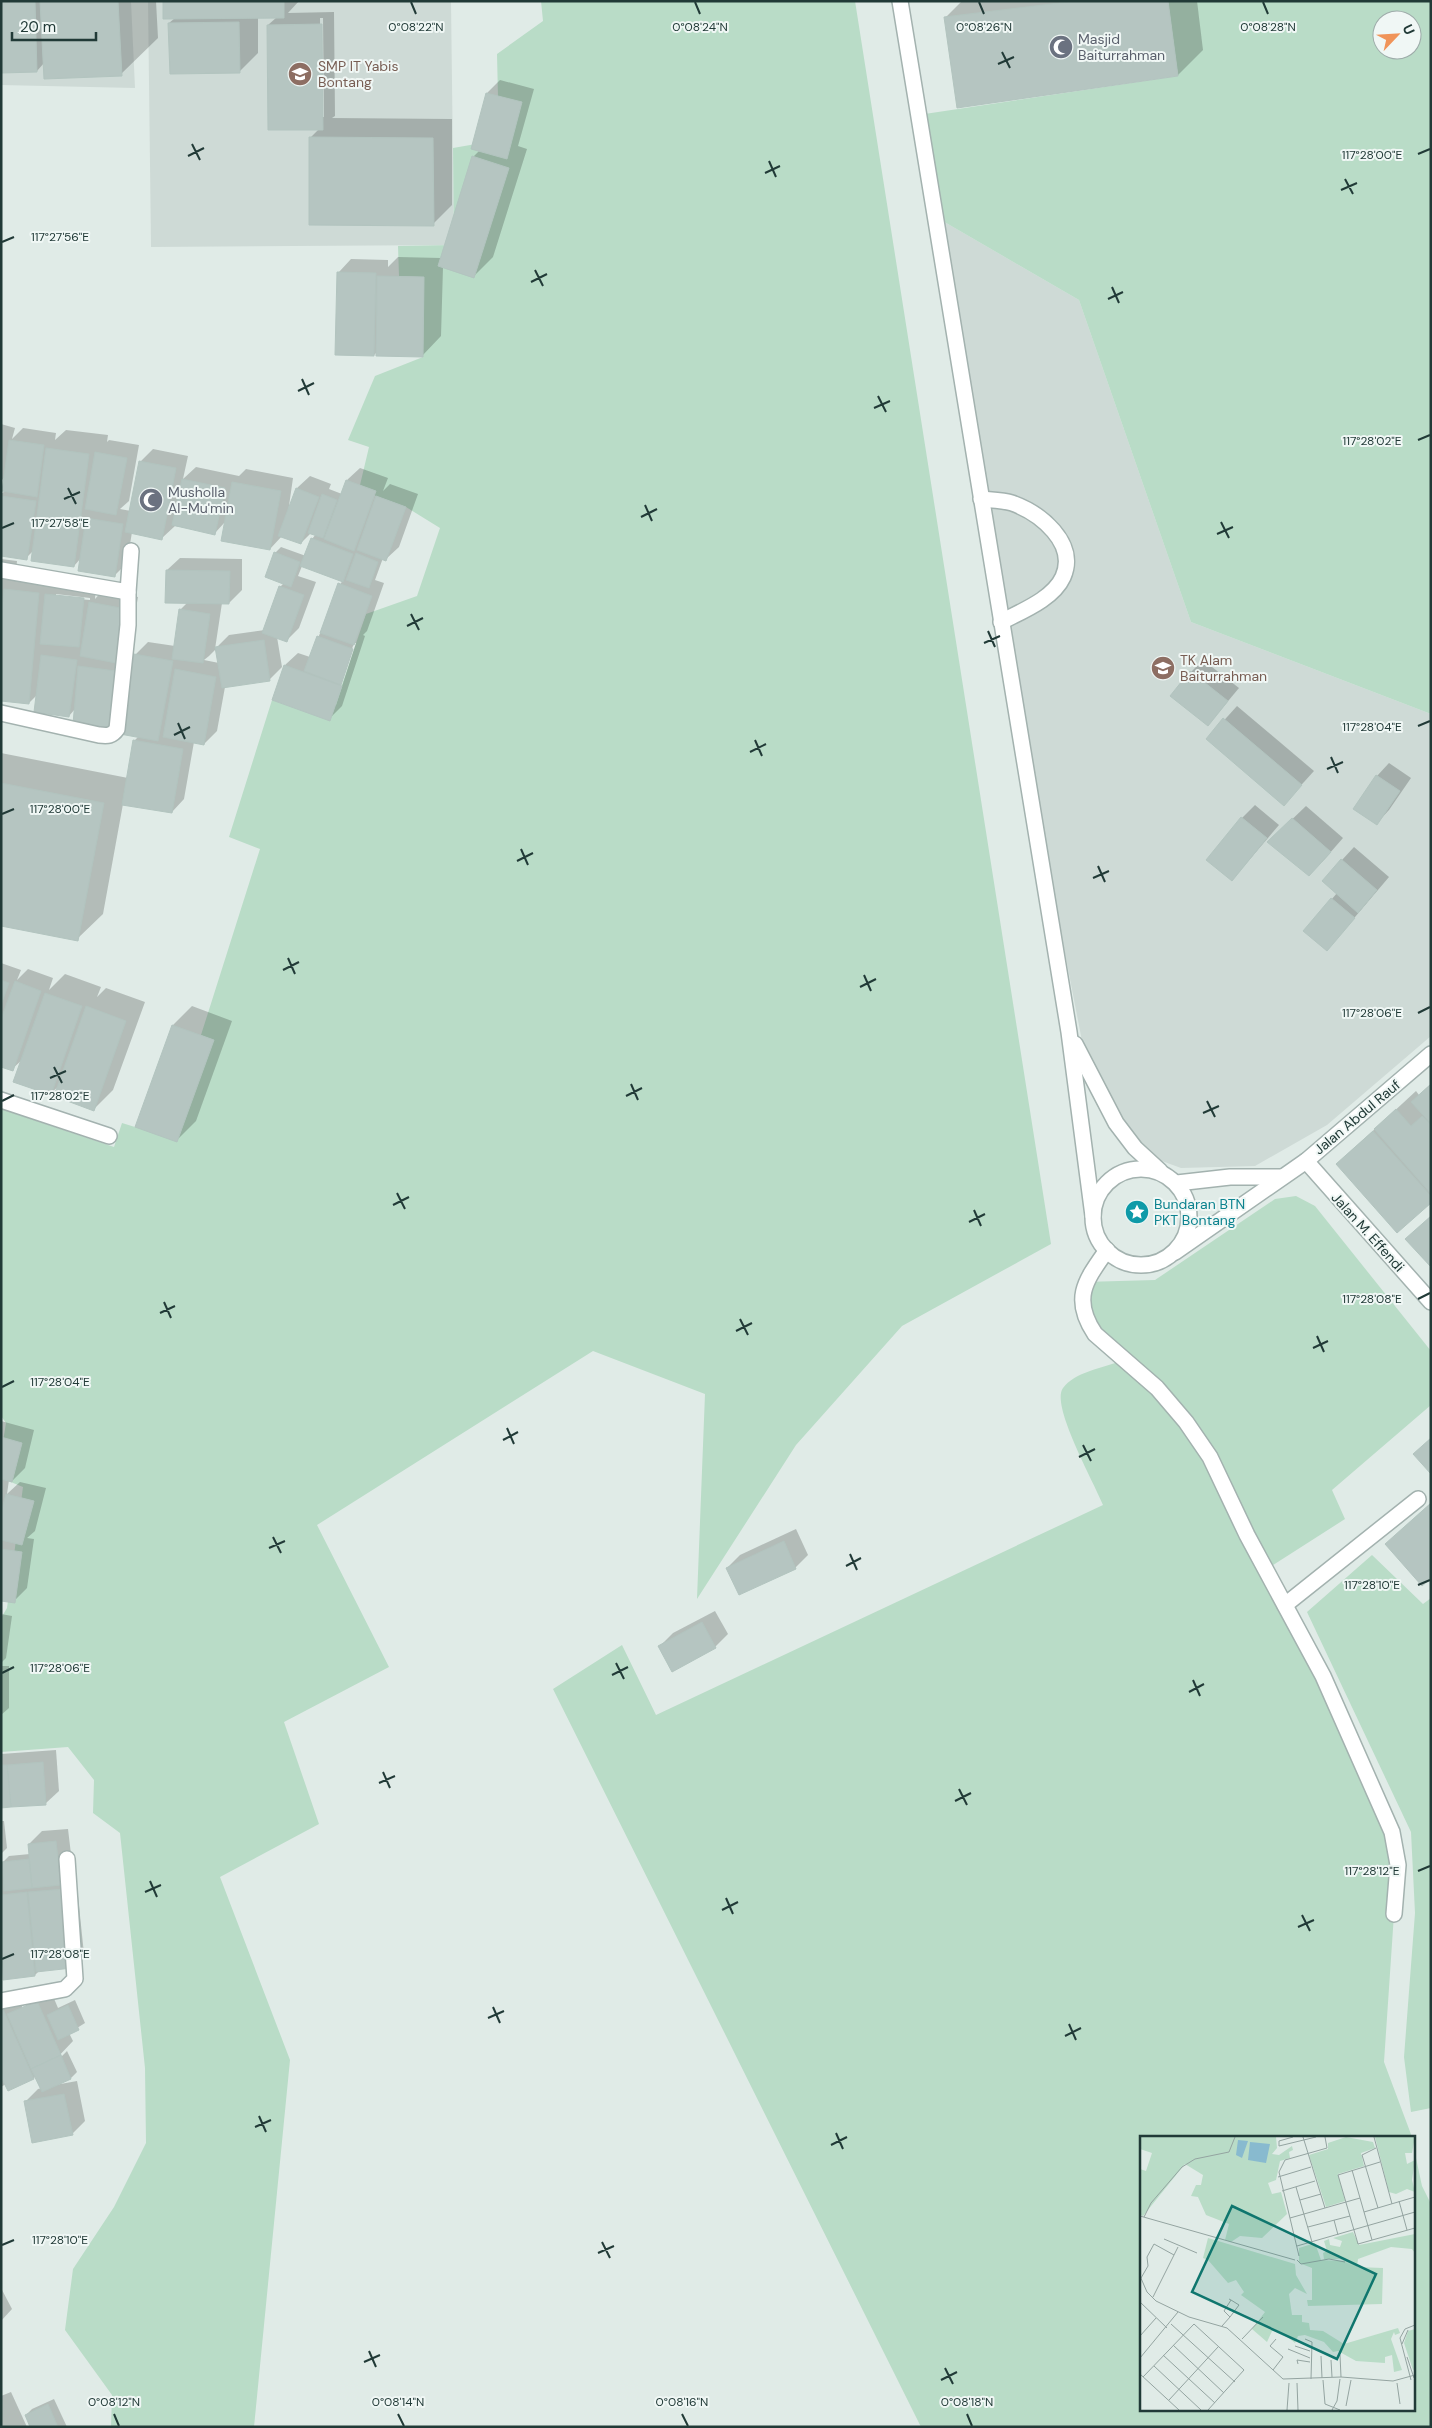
<svg xmlns="http://www.w3.org/2000/svg" width="1432" height="2428" font-family="'DM Sans',sans-serif">
  <style>
    .built { fill: #cedad6 }
    .green { fill: #b9dcc7; fill-rule: evenodd }
    .shadow { fill: #0003; fill-rule: evenodd }
    .building { fill: #b5c5c1; stroke: #b2c4bf }
    .lines { fill: none; stroke-linecap: round; stroke-linejoin: round }
    .street-casing { stroke: #a3b2af; stroke-width: 18 }
    .street { stroke: #fff; stroke-width: 15 }
    .ticks { fill: none; stroke: #213a37; stroke-width: 2 }
    .labels { text-anchor: middle; dominant-baseline: central; stroke-width: 4; stroke-linejoin: round; paint-order: stroke }
    .worship-label { font-size: 14px; fill: #5b616d; stroke: #f0f7f5; text-anchor: start }
    .education-label { font-size: 14px; fill: #785e54; stroke: #f0f7f5; text-anchor: start }
    .street-label { font-size: 14px; fill: #213a37; stroke: #f0f7f5 }
    .culture-label { font-size: 14px; fill: #0d838f; stroke: #f0f7f5; text-anchor: start }
    .inset-road { fill: none; stroke: #94a4a1; stroke-width: 1 }
    .view { fill: #0f766e; fill-opacity: 0.15; stroke: #0f766e; stroke-width: 2.5 }
    .inset-edge { fill: none; stroke: #213a37; stroke-width: 2.5 }
    .ticks-label { font-size: 12px; text-anchor: middle; fill: #213a37; stroke: #f0f7f5; stroke-width: 4; stroke-linejoin: round; paint-order: stroke }
  </style>
  <rect width="100%" height="100%" fill="#e0ebe7"/>
  <g class="built">
    <path d="M1 1H131L135 88 1 85Z"/>
    <path d="M148 1H451L454 245 151 247Z"/>
    <path d="M941 220 1079 300 1191 622 1431 714V1036L1327 1125 1255 1166 1181 1168 1140 1153 1097 1089 1082 1041 1052 886Z"/>
  </g>
  <g class="green">
    <path d="M541 1H855L1051 1244 902 1326 796 1445 697 1599 705 1394 593 1351 317 1525 389 1667 284 1722 319 1824 220 1877 290 2060 254 2427H111L112 2395 65 2330 73 2269 114 2207 146 2143 145 2068 120 1833 93 1813 94 1780 68 1747 1 1752V1618L7 1608 23 1487 1 1478V1454L6 1423 1 1416V1109L114 1147 122 1123 135 1127 213 1040 201 1035 260 849 229 837 272 700 330 720 366 614 417 596 440 528 406 507 376 496 360 485 369 447 348 440 375 376 423 357 424 277 399 276 398 246 454 245 453 148 499 140 497 54 543 21Z"/>
    <path d="M1168 1H1431V714L1191 622 1079 300 941 220 918 115 1178 76ZM1382 20H1412V50H1382Z"/>
    <path d="M1296 1196 1315 1206 1431 1351V1405L1332 1490 1345 1519 1267 1569 1392 1832 1394 1914 1384 2062 1412 2137H1141V2409H1413V2144L1422 2186 1431 2204V2427H921L553 1689 622 1645 656 1715 1103 1505C1095 1484 1050 1405 1063 1388 1075 1372 1102 1368 1121 1361L1095 1334 1084 1282 1155 1280 1275 1199Z"/>
    <path d="M1372 1555 1423 1604 1431 1598V2108L1411 2112 1404 2057 1415 1913 1411 1832 1307 1612Z"/>
  </g>
  <g class="shadow">
    <path d="M1 1H156L158 38 121 74 44 63 37 71Z"/>
    <path d="M164 1H299L288 13 334 12 335 116 332 118 452 119V205L433 224 311 137 320 128 268 25 277 17H258V53L239 72 169 23 175 18ZM320 18H323L324 117H321Z"/>
    <path d="M962 1H1197L1203 50 1178 75 945 18Z"/>
    <path d="M500 80 534 89 518 146 527 149 493 257 473 277 443 267 441 336 422 356 377 352 374 355 339 272 351 259 388 260V267L398 257 441 258 473 157 480 150 472 148 487 93Z"/>
    <path d="M1 424 15 428 12 439 23 428 56 433 55 440 66 430 108 435 107 442 109 440 139 445 129 501 120 509 131 511 140 462 153 449 188 456 183 479 196 467 239 476 246 469 293 478 288 513 297 488 310 476 331 484 329 489 342 494 347 480 360 468 388 478 383 491 390 484 418 494 399 547 386 559 383 558 375 580 384 583 367 631 363 635 365 636 342 706 329 719 274 699 285 665 298 653 310 657 342 581 302 566 298 576 316 582 299 628 287 640 277 637 282 667 269 680 225 687 217 731 204 744 194 742 184 799 172 812 123 804 103 914 77 939 1 925V753L128 778 134 741 139 736 136 654 148 642 175 646 180 610 188 602 167 570 180 558 242 559V590L229 603H222L215 649 229 635 265 630 280 587 284 583 275 553 281 547 306 556 312 539 316 534 312 532 301 543 282 536 270 549 225 522 215 533 175 526 162 538 132 532 127 563 114 576 81 558 74 566 33 551 26 558 1 554V494L5 491V477L1 481ZM354 643H356L336 705H333ZM217 648 219 663 204 660 209 656Z"/>
    <path d="M1 559 17 561 15 580 24 571 96 586 95 599 103 590 138 597 129 649 122 714 75 709 69 716 37 695 29 703 1 700ZM56 594 90 598V600L56 597Z"/>
    <path d="M1203 660 1239 688 1208 725 1191 672Z"/>
    <path d="M1237 706 1314 771 1284 804 1208 738Z"/>
    <path d="M1389 763 1411 778 1389 810 1377 823V776Z"/>
    <path d="M1255 805 1279 825 1232 880 1242 818Z"/>
    <path d="M1306 806 1343 838 1322 862 1281 830Z"/>
    <path d="M1354 847 1389 877 1327 950 1305 931 1337 893 1342 860Z"/>
    <path d="M1 963 21 970 17 980 28 969 53 978 49 990 65 974 101 987 97 997 106 988 145 1002 113 1090 94 1109 60 1085 50 1094 22 1060 12 1069 1 1065Z"/>
    <path d="M192 1006 232 1021 196 1121 177 1140 137 1126 173 1025Z"/>
    <path d="M1431 1084V1201L1337 1164 1416 1091 1419 1095Z"/>
    <path d="M1 1421 34 1430 25 1468 12 1481 9 1480 7 1494 20 1482 46 1488 35 1531 27 1538 34 1539 27 1588 14 1601 1 1599Z"/>
    <path d="M1431 1503V1576L1387 1544Z"/>
    <path d="M796 1529 808 1555 795 1568H727L740 1555Z"/>
    <path d="M715 1611 728 1634 715 1647 660 1646 673 1633Z"/>
    <path d="M1 1614 12 1616 6 1658 1 1663Z"/>
    <path d="M1 1666H9V1708L1 1715Z"/>
    <path d="M56 1750 59 1791 46 1803 1 1807V1754Z"/>
    <path d="M1 1821H4L7 1848 1 1854Z"/>
    <path d="M68 1829 73 1871 67 1878 76 1877 84 1954 71 1967 40 1970 35 1975 4 1978 1 1948V1859L2 1863 9 1856 30 1854 29 1844 42 1831Z"/>
    <path d="M50 1989 58 2008 75 2000 85 2023 69 2033 73 2041 56 2059 57 2061 67 2051 77 2072 71 2078 55 2085 77 2081 85 2121 72 2134 25 2102 38 2089 42 2088 36 2076 34 2078 6 2084 1 2087V2004ZM42 1997 43 2000 22 2009V2006Z"/>
    <path d="M1 2288 12 2309 1 2321Z"/>
    <path d="M11 2392 27 2427H1V2396Z"/>
    <path d="M54 2399 67 2427H31L26 2415 32 2409Z"/>
  </g>
  <g class="building">
    <path d="M1 1H35L37 72 1 73Z"/>
    <path d="M40 1H118L122 76 44 79Z"/>
    <path d="M163 1H284V18L163 19Z"/>
    <path d="M1076 1H1168L1178 76 957 108 944 17Z"/>
    <path d="M239 22 240 73 170 74 168 23Z"/>
    <path d="M322 24 323 130H268L267 25Z"/>
    <path d="M486 93 522 102 507 159 471 149Z"/>
    <path d="M309 137 433 138 434 226 309 225Z"/>
    <path d="M472 156 509 168 474 278 438 266Z"/>
    <path d="M337 272 376 273 374 356 335 355Z"/>
    <path d="M377 276 424 277 423 357 376 356Z"/>
    <path d="M9 440 44 445 37 497 2 491Z"/>
    <path d="M46 448 89 454 74 567 31 561Z"/>
    <path d="M95 452 127 458 116 515 85 509Z"/>
    <path d="M139 461 176 468 162 540 125 532Z"/>
    <path d="M182 479 225 488 215 535 172 525Z"/>
    <path d="M346 480 376 491 354 551 324 539Z"/>
    <path d="M232 482 281 491 270 550 221 541Z"/>
    <path d="M296 488 319 497 301 544 278 536Z"/>
    <path d="M322 494 337 500 323 538 308 533Z"/>
    <path d="M1 496 36 501 27 560 1 556Z"/>
    <path d="M376 496 406 507 386 561 357 550Z"/>
    <path d="M86 518 123 524 115 577 78 571Z"/>
    <path d="M311 538 353 554 343 582 300 566Z"/>
    <path d="M274 552 300 562 291 587 265 577Z"/>
    <path d="M356 553 378 562 369 588 346 580Z"/>
    <path d="M166 570 230 571 229 604 165 603Z"/>
    <path d="M338 583 372 596 354 645 320 633Z"/>
    <path d="M279 586 304 595 287 642 262 633Z"/>
    <path d="M4 589 39 593 29 704 1 701V615Z"/>
    <path d="M45 594 84 598 79 647 40 644Z"/>
    <path d="M89 602 126 609 116 663 80 656Z"/>
    <path d="M179 609 210 614 203 663 172 659Z"/>
    <path d="M317 636 353 649 341 685 304 671Z"/>
    <path d="M264 640 270 681 222 688 215 647Z"/>
    <path d="M134 654 173 661 158 741 120 734Z"/>
    <path d="M41 655 77 660 69 717 34 712Z"/>
    <path d="M284 665 342 686 330 721 272 700Z"/>
    <path d="M78 666 116 671 110 728 73 724Z"/>
    <path d="M175 669 216 677 204 745 163 737Z"/>
    <path d="M1190 671 1228 701 1208 726 1170 696Z"/>
    <path d="M1223 718 1302 785 1284 806 1206 739Z"/>
    <path d="M133 740 183 749 172 813 122 805Z"/>
    <path d="M1376 775 1400 791 1377 825 1353 809Z"/>
    <path d="M1 783 104 803 78 941 1 926Z"/>
    <path d="M1241 817 1267 838 1232 881 1206 860Z"/>
    <path d="M1292 818 1331 852 1309 876 1267 842Z"/>
    <path d="M1341 859 1377 890 1358 913 1322 881Z"/>
    <path d="M1331 898 1355 918 1327 951 1303 931Z"/>
    <path d="M1 980 9 983 1 1005Z"/>
    <path d="M15 981 41 991 13 1071 1 1067V1019Z"/>
    <path d="M45 993 82 1006 51 1095 13 1082Z"/>
    <path d="M86 1006 126 1021 94 1111 54 1096Z"/>
    <path d="M172 1025 214 1040 177 1142 135 1127Z"/>
    <path d="M1431 1084V1124L1411 1102Z"/>
    <path d="M1396 1109 1411 1126 1422 1116 1431 1125V1194L1374 1129Z"/>
    <path d="M1373 1131 1431 1196V1203L1397 1233 1336 1164Z"/>
    <path d="M1431 1216V1267L1405 1239Z"/>
    <path d="M1 1437 22 1443 12 1482 1 1479Z"/>
    <path d="M1431 1438V1474L1413 1454Z"/>
    <path d="M6 1494 34 1501 22 1545 1 1540V1512Z"/>
    <path d="M1431 1503V1578L1422 1586 1385 1544Z"/>
    <path d="M784 1541 796 1569 739 1595 726 1568Z"/>
    <path d="M1 1549 22 1552 15 1603 1 1601Z"/>
    <path d="M702 1622 716 1648 672 1672 658 1646Z"/>
    <path d="M43 1762 46 1805 11 1807 7 1765Z"/>
    <path d="M1 1765H7L11 1807 1 1808Z"/>
    <path d="M56 1841 61 1885 32 1888 28 1844Z"/>
    <path d="M29 1859 32 1888 4 1891 2 1862Z"/>
    <path d="M64 1889 72 1968 36 1972 28 1892Z"/>
    <path d="M27 1892 35 1976 3 1980 1 1895Z"/>
    <path d="M37 2001 61 2055 31 2069 7 2014Z"/>
    <path d="M68 2005 79 2030 58 2040 47 2015Z"/>
    <path d="M3 2009 34 2079 8 2091 1 2077V2010Z"/>
    <path d="M61 2055 71 2079 42 2092 31 2069Z"/>
    <path d="M64 2094 73 2135 32 2143 24 2101Z"/>
    <path d="M48 2404 58 2427H30L25 2415Z"/>
  </g>
  <g class="lines">
    <g class="street-casing">
      <g id="street">
        <path d="M900 1 1069 1032 1093 1216"/>
        <path d="M981 499C991 500 1003 500 1012 503 1040 513 1078 543 1063 577 1053 599 1022 611 1001 622"/>
        <path d="M1 570 128 592 131 551"/>
        <path d="M1 713 99 735C108 736 112 736 117 729L128 625V592"/>
        <path d="M1075 1044 1116 1123 1135 1148 1160 1171"/>
        <path d="M1 1100 109 1136"/>
        <path d="M1306 1161 1431 1302"/>
        <circle cx="1141" cy="1217" r="48"/>
        <path d="M1177 1183 1230 1177H1282"/>
        <path d="M1107 1250C1086 1280 1071 1298 1095 1334L1157 1388 1186 1422 1210 1457 1247 1535 1323 1676 1392 1832 1398 1865 1394 1914"/>
        <path d="M1175 1252 1306 1161 1431 1054"/>
        <path d="M1285 1605 1418 1499"/>
        <path d="M1 2001 65 1989 75 1979 67 1859"/>
      </g>
    </g>
    <use href="#street" class="street"/>
  </g>
  <path class="ticks" d="M411 2 416 14M695 2 700 14M979 2 984 14M1263 2 1268 14M1002 52 1010 68M998 64 1014 57M192 144 200 160M1418 154 1430 149M188 156 204 148M769 161 776 177M765 173 780 166M1345 179 1353 194M1341 190 1357 183M2 242 14 237M535 270 543 286M531 282 547 274M1112 287 1119 303M1108 299 1123 292M302 379 309 395M298 391 314 383M878 396 886 412M874 408 890 401M1418 440 1430 435M68 488 76 504M64 499 80 492M645 505 652 521M641 517 657 509M1221 522 1229 538M2 528 14 523M1217 534 1233 527M411 614 419 630M407 626 423 618M988 631 995 647M984 643 1000 636M178 723 185 739M1418 726 1430 721M174 735 190 727M755 740 762 756M750 752 766 744M1331 757 1338 773M1327 769 1343 762M2 814 14 809M521 849 528 865M517 861 533 853M1098 866 1105 882M1093 878 1109 871M288 958 295 974M283 970 299 962M864 975 871 991M860 987 876 979M1418 1013 1430 1007M54 1067 62 1083M50 1078 66 1071M631 1084 638 1100M626 1096 642 1088M2 1101 14 1095M1207 1101 1215 1117M1203 1113 1219 1106M397 1193 405 1209M393 1205 409 1197M974 1210 981 1226M969 1222 985 1214M1418 1299 1430 1293M164 1302 171 1318M160 1313 175 1306M740 1319 748 1335M736 1331 752 1323M1317 1336 1324 1352M1313 1348 1328 1341M2 1387 14 1381M507 1428 514 1444M503 1440 518 1432M1083 1445 1091 1461M1079 1457 1095 1449M273 1537 281 1553M269 1548 285 1541M850 1554 857 1570M846 1566 861 1558M1418 1585 1430 1580M616 1663 624 1679M2 1673 14 1667M612 1675 628 1667M1193 1680 1200 1696M1189 1692 1204 1684M383 1772 390 1788M379 1783 395 1776M959 1789 967 1805M955 1801 971 1793M1418 1871 1430 1866M150 1881 157 1897M145 1892 161 1885M726 1898 733 1914M722 1910 738 1902M1302 1915 1310 1931M1298 1927 1314 1920M2 1959 14 1954M493 2007 500 2023M488 2018 504 2011M1069 2024 1076 2040M1065 2036 1081 2028M259 2116 266 2132M255 2127 271 2120M836 2133 843 2149M831 2145 847 2137M602 2242 610 2258M2 2245 14 2240M598 2253 614 2246M369 2351 376 2367M364 2362 380 2355M945 2368 953 2384M941 2380 957 2372M114 2414 119 2426M398 2414 404 2426M682 2414 688 2426M967 2414 972 2426"/>
  <defs>
    <g id="mosque-disc" transform="scale(1.25)"><circle r="9.5" fill="#6b7280" stroke="#f0f7f5"/><path d="M3.5-4.9A6 6 0 1 0 3.5 4.9A5 5 0 1 1 3.5-4.9Z" fill="#fff"/></g>
    <g id="school-disc" transform="scale(1.25)"><circle r="9.5" fill="#8d6e63" stroke="#f0f7f5"/><path d="M0-5L7-2L0 1L-7-2ZM-4 1L0 2.5L4 1V4Q0 6-4 4Z" fill="#fff"/></g>
    <g id="sight-disc" transform="scale(1.25)"><circle r="9.5" fill="#0f9aa8" stroke="#f0f7f5"/><path d="M0-6L1.8-2.2L6-1.7L2.9 1.2L3.7 5.4L0 3.3L-3.7 5.4L-2.9 1.2L-6-1.7L-1.8-2.2Z" fill="#fff"/></g>
  </defs>
  <g fill-rule="evenodd">
    <use href="#mosque-disc" x="1061" y="47"/>
    <use href="#school-disc" x="300" y="74"/>
    <use href="#mosque-disc" x="151" y="500"/>
    <use href="#school-disc" x="1163" y="668"/>
    <use href="#sight-disc" x="1137" y="1212"/>
  </g>
  <g class="labels">
    <g class="worship-label">
      <text x="1078" y="39">Masjid<tspan x="1078" dy="16">Baiturrahman</tspan></text>
      <text x="168" y="492">Musholla<tspan x="168" dy="16">Al-Mu'min</tspan></text>
    </g>
    <g class="education-label">
      <text x="318" y="66">SMP IT Yabis<tspan x="318" dy="16">Bontang</tspan></text>
      <text x="1180" y="660">TK Alam<tspan x="1180" dy="16">Baiturrahman</tspan></text>
    </g>
    <g class="street-label">
      <text transform="translate(1357 1117) rotate(-40)">Jalan Abdul Rauf</text>
      <text transform="translate(1368 1232) rotate(48)">Jalan M. Effendi</text>
    </g>
    <g class="culture-label">
      <text x="1154" y="1204">Bundaran BTN<tspan x="1154" dy="16">PKT Bontang</tspan></text>
    </g>
  </g>
  <g transform="translate(1140 2136)">
    <rect width="275" height="275" fill="#e0ebe7"/>
    <path d="M0 1H136L137 12 132 18 139 19 152 10 153 14 149 16 150 22 140 25 136 44 128 47 132 58 141 56 147 78 122 102 100 100 91 106 85 104 89 88 66 79 58 61 51 60 56 49H61L63 39 45 28 3 80 0 79V33L6 35 12 17 0 13ZM206 1 233 6 235 12 221 17 224 30 198 38 205 65 186 71 169 19 188 13V7ZM235 1H275L272 17H265L267 28 275 24 272 44 275 56 267 53 256 58 249 56ZM213 96 219 109 275 98V117L272 113 251 111 218 123 217 131 243 132 242 168 168 170 167 164H172V132L159 127V112L175 107 181 124 203 125 216 131 200 123H184L183 117 187 115 184 105 189 103 190 109 200 111 202 105 193 102ZM68 102 155 128 156 139 167 158 155 152 149 158 152 179H162V186L169 187 170 194 183 195 204 208 258 192 260 197 255 199 254 196 251 203 262 234 254 236 252 219 245 221V227L216 225 198 215 193 216 184 206 165 199 158 200 155 207 141 196 132 195 127 206 112 193 125 176 101 159 104 156 96 144 88 147 68 124 63 122ZM275 193V233L273 234 264 207 268 195Z" fill="#b9dcc7"/>
    <path d="M98 4 108 5 102 22 96 19ZM110 6 130 8 126 27 108 24Z" fill="#88bacf"/>
    <path class="inset-road" d="M153 1 139 5V10L176 1M163 1 185 72M234 1 252 68M236 12 222 19 238 72M240 26 198 39 218 108 275 92M212 34 232 104M138 41 171 31M156 51 172 106M142 55 175 45M160 64 181 58M259 65 267 94M224 76 275 61M0 80 155 124M4 81 11 67 42 31 55 23 89 16 95 1M150 82 220 62M194 84 198 99M168 91 210 80M24 103 57 117M157 110 275 76M159 120 139 36 145 24 187 12 185 1M157 124 161 128 189 123 205 126M0 140 7 156 16 165 49 181 87 192 143 243 201 241 253 245 275 239M1 142 8 130 7 121 14 108 34 119M13 161 38 111M0 166 27 192M90 181 99 169 91 164M31 188 95 246M82 190 90 181 84 175 91 164 89 163M0 200 16 182M102 203 123 181M165 203 172 206 171 243M262 208 268 194M33 209 84 257M155 210 170 215M148 213 170 222M23 219 75 267M200 219 201 241M181 220 182 242M267 221 274 242M0 222 38 176M191 224 192 241M158 228 157 224 170 226M14 230 61 274M133 234 143 221 130 210 136 203M0 238 39 274M3 241 54 188 104 234 68 274M183 244 185 268 200 274M271 244 260 202 265 193 275 189M157 247 158 274M257 247 260 268M29 264 78 211M206 270 211 244M147 274 149 247M192 274 197 265 200 243"/>
    <path class="view" d="M92 70 236 138 197 223 52 156Z"/>
    <rect width="275" height="275" class="inset-edge"/>
  </g>
  <g class="ticks-label">
    <text x="416" y="31">0°08'22"N</text>
    <text x="700" y="31">0°08'24"N</text>
    <text x="984" y="31">0°08'26"N</text>
    <text x="1268" y="31">0°08'28"N</text>
    <text x="1372" y="159">117°28'00"E</text>
    <text x="60" y="241">117°27'56"E</text>
    <text x="1372" y="445">117°28'02"E</text>
    <text x="60" y="527">117°27'58"E</text>
    <text x="1372" y="731">117°28'04"E</text>
    <text x="60" y="813">117°28'00"E</text>
    <text x="1372" y="1017">117°28'06"E</text>
    <text x="60" y="1100">117°28'02"E</text>
    <text x="1372" y="1303">117°28'08"E</text>
    <text x="60" y="1386">117°28'04"E</text>
    <text x="1372" y="1589">117°28'10"E</text>
    <text x="60" y="1672">117°28'06"E</text>
    <text x="1372" y="1875">117°28'12"E</text>
    <text x="60" y="1958">117°28'08"E</text>
    <text x="60" y="2244">117°28'10"E</text>
    <text x="114" y="2406">0°08'12"N</text>
    <text x="398" y="2406">0°08'14"N</text>
    <text x="682" y="2406">0°08'16"N</text>
    <text x="967" y="2406">0°08'18"N</text>
  </g>
  <rect width="1432" height="2428" fill="none" stroke="#213a37" stroke-width="5"/>
  <g transform="translate(1397 35) rotate(65)"><circle r="24" fill="#f0f7f5" stroke="#9daba9"/>
  <path d="M0-4L9 19L0 12L-9 19Z" fill="#f09459"/>
  <text y="-8" font-size="14" font-weight="bold" text-anchor="middle" fill="#213a37">U</text>
  </g>
  <path d="M12 32v8h84v-8" fill="none" stroke="#213a37" stroke-width="2.5"/>
  <text x="20" y="32" font-size="15" fill="#213a37" stroke="#f0f7f5" stroke-width="4" paint-order="stroke">20 m</text>
</svg>
